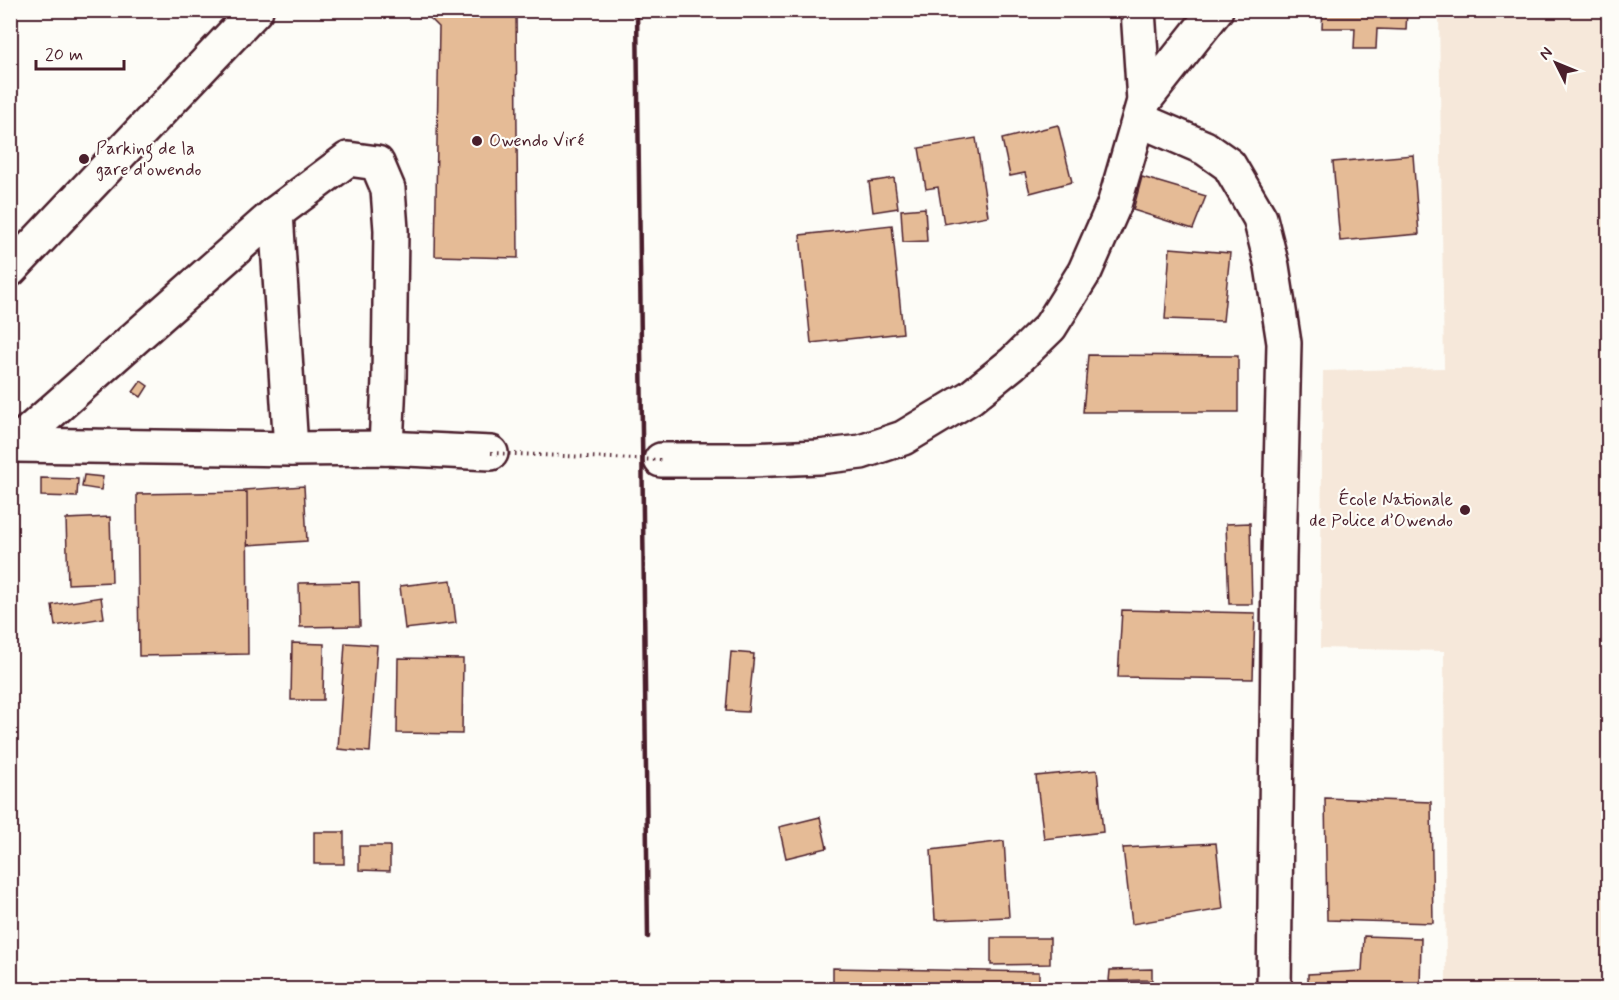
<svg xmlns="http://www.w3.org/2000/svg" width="1619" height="1000" font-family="Mynerve,sans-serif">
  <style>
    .built { fill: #f6e8da }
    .building { fill: #e5bb96; stroke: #4a1f2b; stroke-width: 1.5 }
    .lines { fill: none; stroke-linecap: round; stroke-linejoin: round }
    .minor-casing { stroke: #4a1f2b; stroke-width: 38 }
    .minor { stroke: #fdfcf7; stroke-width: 33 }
    .rail { stroke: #4a1f2b; stroke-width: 4.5 }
    .path-bridge { stroke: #4a1f2b; stroke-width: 4; stroke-dasharray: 1.5 4.5; stroke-linecap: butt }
    .poi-dot { fill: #4a1f2b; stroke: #fdfcf7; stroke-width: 2 }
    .labels { text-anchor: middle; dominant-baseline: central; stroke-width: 4.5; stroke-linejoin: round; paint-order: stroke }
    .poi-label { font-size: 18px; fill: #4a1f2b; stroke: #fdfcf7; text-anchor: start }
  </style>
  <rect width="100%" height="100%" fill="#fdfcf7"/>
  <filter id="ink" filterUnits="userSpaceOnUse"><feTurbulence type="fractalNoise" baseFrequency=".0167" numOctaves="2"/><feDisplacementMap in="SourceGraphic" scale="12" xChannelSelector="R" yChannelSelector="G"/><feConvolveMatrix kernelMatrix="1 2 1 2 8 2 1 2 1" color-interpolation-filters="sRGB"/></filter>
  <g filter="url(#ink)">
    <path class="built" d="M1439 11H1608V989H1446L1444 651 1320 648 1323 371 1444 368Z"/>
    <g class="building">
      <path d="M422 10H516L518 258 435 256 439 27Z"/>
      <path d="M1323 10H1407L1406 30 1377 29 1376 49H1354L1355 28H1322Z"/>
      <path d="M1058 125 1072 182 1030 193 1025 173 1010 176 1002 139Z"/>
      <path d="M976 138 988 216 944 224 938 187 926 189 919 148Z"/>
      <path d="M1413 155 1419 234 1340 241 1333 162Z"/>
      <path d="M1142 177 1206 196 1193 229 1133 210Z"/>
      <path d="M894 178 898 208 873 212 869 182Z"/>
      <path d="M925 208 927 241 903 242 901 210Z"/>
      <path d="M892 225 903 333 811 343 800 235Z"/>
      <path d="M1170 248 1230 253 1223 321 1165 319Z"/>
      <path d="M1088 355 1238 356V412H1083Z"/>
      <path d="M141 381 148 386 141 397 133 392Z"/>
      <path d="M84 475 103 477 101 490 82 487Z"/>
      <path d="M41 478 78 479 77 497 41 496Z"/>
      <path d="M304 486 307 541 247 545 244 490Z"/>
      <path d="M247 492 248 654 139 656 137 494Z"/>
      <path d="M110 517 112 582 68 584 66 519Z"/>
      <path d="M1250 523 1252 604H1229L1226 524Z"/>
      <path d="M451 580 456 623 405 629 400 586Z"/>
      <path d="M359 582 360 626 300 627 299 583Z"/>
      <path d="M101 597 104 618 55 626 52 605Z"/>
      <path d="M1122 610 1255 613 1253 679 1118 677Z"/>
      <path d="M292 643 324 644 323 700H291Z"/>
      <path d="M345 643 377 645 370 752 338 749Z"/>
      <path d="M731 652 754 654 748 712 726 711Z"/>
      <path d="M398 658 463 659 462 734 397 733Z"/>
      <path d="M1097 770 1103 832 1044 839 1036 776Z"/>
      <path d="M1325 798 1431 802 1433 923 1327 920Z"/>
      <path d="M820 817 827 848 786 858 779 827Z"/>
      <rect x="314" y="832" width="30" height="32"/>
      <path d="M1004 841 1009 917 935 920 931 850Z"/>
      <path d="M1216 843 1223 909 1132 924 1123 848Z"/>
      <path d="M359 846H390V871L359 870Z"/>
      <path d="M1364 936 1421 938 1420 990H1308V974L1362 971Z"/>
      <path d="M991 938H1050V964L991 965Z"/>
      <path d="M833 968 1039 972V990H833Z"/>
      <path d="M1152 969V980L1109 981 1110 970Z"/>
      <rect x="1180" y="986" width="28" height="4"/>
    </g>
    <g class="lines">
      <g class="minor-casing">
        <g id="minor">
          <path d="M1144 101 1216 10"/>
          <path d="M1140 120 1205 148 1229 165 1260 218 1272 266 1284 343 1279 560 1274 990"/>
          <path d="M276 213 291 449"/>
          <path d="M10 270 256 10"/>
          <path d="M14 445 291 449 386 448 491 453"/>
          <path d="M10 447 14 445 276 213 348 159 377 163 388 189 391 230 389 379 386 448"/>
          <path d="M661 460H751L819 457 861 452 903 438 971 397 1013 363 1050 327 1085 271 1114 205 1144 101 1138 10"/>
        </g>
      </g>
      <use href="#minor" class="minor"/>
      <path class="rail" d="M637 10 648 937"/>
      <path class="path-bridge" d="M491 453 661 460"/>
    </g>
  </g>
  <g class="poi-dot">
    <circle cx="477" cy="141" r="6"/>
    <circle cx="84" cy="159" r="6"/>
    <circle cx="1465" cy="510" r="6"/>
  </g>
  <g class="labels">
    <g class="poi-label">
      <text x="489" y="141">Owendo Viré</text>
      <text x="96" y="149">Parking de la<tspan x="96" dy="21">gare d'owendo</tspan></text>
      <text x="1453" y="500" text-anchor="end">École Nationale<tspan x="1453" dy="21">de Police d’Owendo</tspan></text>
    </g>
  </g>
  <rect width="1619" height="1000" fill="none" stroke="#fdfcf7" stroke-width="36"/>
  <rect x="18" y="18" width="1583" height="964" fill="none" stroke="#4a1f2b" stroke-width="2" filter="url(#ink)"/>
  <g transform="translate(1556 63) rotate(313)" stroke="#fdfcf7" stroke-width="4.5" paint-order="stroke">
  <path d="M0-4.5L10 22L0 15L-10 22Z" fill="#4a1f2b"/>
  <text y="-9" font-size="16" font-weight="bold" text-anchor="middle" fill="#4a1f2b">N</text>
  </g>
  <path d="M36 60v9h88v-9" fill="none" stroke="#4a1f2b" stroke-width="3"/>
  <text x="45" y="60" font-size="18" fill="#4a1f2b" stroke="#fdfcf7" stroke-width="4.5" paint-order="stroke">20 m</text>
</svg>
